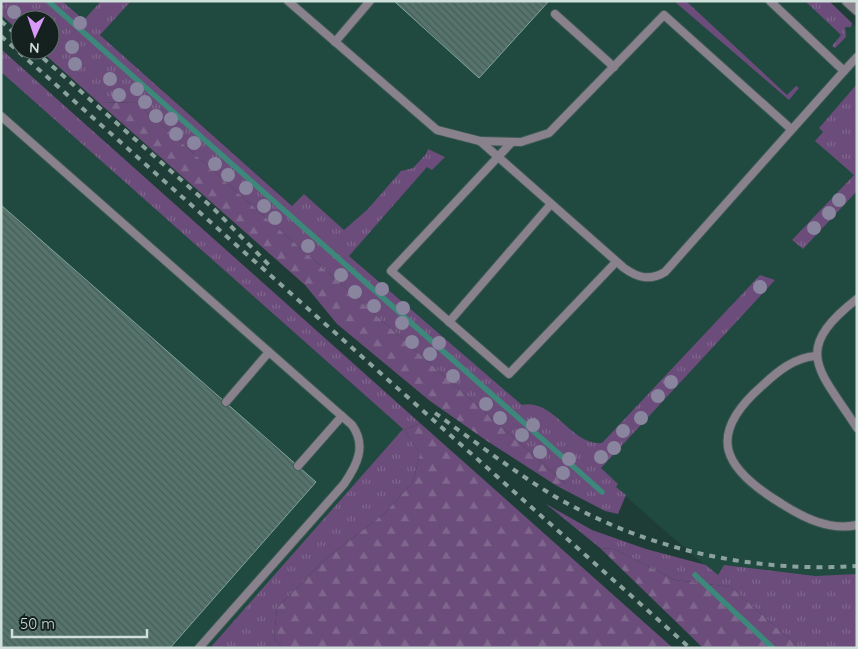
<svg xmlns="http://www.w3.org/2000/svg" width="858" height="649" font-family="Quicksand,sans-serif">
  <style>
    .built { fill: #204940 }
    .grass { fill: url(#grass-tufts) }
    .forest { fill: url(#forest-firs) }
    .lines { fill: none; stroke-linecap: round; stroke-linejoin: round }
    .stream { stroke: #3e877b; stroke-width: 5.5 }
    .building { fill: url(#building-back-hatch); stroke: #82a49b }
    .service-casing { stroke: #3e5a54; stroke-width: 10 }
    .minor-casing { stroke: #3e5a54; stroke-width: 12 }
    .service { stroke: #89828d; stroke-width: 8 }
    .minor { stroke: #89828d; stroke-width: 10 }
    .rail { stroke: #8ca29c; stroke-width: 4; stroke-dasharray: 6 6; stroke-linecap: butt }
    .tree { fill: #8a859e }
  </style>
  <defs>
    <pattern id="grass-tufts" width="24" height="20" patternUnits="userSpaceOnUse" patternTransform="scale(1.25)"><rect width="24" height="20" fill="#6b4c7a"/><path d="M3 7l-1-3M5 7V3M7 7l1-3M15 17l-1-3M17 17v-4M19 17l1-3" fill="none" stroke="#7f668c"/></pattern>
    <pattern id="forest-firs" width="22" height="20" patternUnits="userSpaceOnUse" patternTransform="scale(1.25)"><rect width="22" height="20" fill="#6b4c7a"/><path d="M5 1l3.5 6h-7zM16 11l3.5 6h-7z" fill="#7f668c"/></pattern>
    <pattern id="building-back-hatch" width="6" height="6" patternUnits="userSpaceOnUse" patternTransform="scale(1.25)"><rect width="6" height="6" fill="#55746c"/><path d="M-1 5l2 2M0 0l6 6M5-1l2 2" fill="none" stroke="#4a5c57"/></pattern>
  </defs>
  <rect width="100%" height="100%" fill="#1e3d36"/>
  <g class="built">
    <path d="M62 1H829L857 28V648H800L335 244Z"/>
    <path d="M1 72 404 430 210 648H1Z"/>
  </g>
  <g class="grass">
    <path d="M1 1H62L84 20 101 1H131L100 35 292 206 304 194 344 230 368 209 401 171 413 168 426 154 428 149 445 157 432 170 427 167 349 256 522 405C554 398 571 446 602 443L760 275 775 280 601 468 618 484 616 487 626 495 618 514 605 511 557 486 566 484 137 103 98 102 40 50H50V20H20V32L1 15Z"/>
    <path d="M674 1H686L787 95 796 86 799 88 789 100Z"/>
    <path d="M805 1H829L852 23 851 27H845L846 37 835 48 832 46 841 35Z"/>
    <path d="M1 49 420 423 404 430 420 454 413 482 385 513 324 560 277 608 274 638 283 648H210L403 429 1 72Z"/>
    <path d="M857 84V191L803 249 792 240 854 175 815 141 823 132 819 128Z"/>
    <path d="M546 504 592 530 646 549 706 565 718 575 724 565 815 576 857 574V648H800L731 587 675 580 614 549 600 548Z"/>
  </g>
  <g class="forest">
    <path d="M98 102 137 103 567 485 557 486 487 441 430 401 337 324 305 285Z"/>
    <path d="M420 423 673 648H283L274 638 277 608 324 560 385 513 413 482 420 454 404 430Z"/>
    <path d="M600 548 614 549 675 580 731 587 800 648H703Z"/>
  </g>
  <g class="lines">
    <g class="stream">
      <path d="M48 1 602 492"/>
      <path d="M695 575 773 648"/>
    </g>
  </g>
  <g class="building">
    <path d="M394 1H549L479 78Z"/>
    <path d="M1 205 316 482 170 648H1Z"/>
  </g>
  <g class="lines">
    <g class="service-casing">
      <g id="service">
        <path d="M288 1 437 130 480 141 624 268C638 278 650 281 665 272L844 71"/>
        <path d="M770 1 844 71 857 57"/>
        <path d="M555 14 614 67"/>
        <path d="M335 42 370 1"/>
        <path d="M1 116 352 425C367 446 357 465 344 484L199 648"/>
        <path d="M480 141 521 142 549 133 664 15 791 129"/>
        <path d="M511 143 391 271 509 374 616 262"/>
        <path d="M857 299C790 351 820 370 857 428"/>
        <path d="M449 322 551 204"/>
        <path d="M815 356C794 358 778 371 763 385 704 436 724 469 782 504 804 518 830 531 857 525"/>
        <path d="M226 402 269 352"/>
        <path d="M298 466 342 416"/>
      </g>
    </g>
    <g class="minor-casing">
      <path id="minor" d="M847 1 857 10"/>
    </g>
    <use href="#service" class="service"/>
    <use href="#minor" class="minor"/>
    <g class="rail">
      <path d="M1 21 20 38"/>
      <path d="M1 36 690 648"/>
      <path d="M34 50 214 209 269 265"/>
      <path d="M435 413C474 441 513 471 554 496 645 549 752 573 857 566"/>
    </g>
  </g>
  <g class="tree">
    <circle cx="14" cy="12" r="7"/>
    <circle cx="80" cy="23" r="7"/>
    <circle cx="72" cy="47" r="7"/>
    <circle cx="75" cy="64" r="7"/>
    <circle cx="110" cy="79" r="7"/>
    <circle cx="137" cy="89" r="7"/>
    <circle cx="119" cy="95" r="7"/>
    <circle cx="145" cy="102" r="7"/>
    <circle cx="156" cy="116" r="7"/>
    <circle cx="171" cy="119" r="7"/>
    <circle cx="176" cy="134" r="7"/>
    <circle cx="194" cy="143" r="7"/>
    <circle cx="215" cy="164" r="7"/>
    <circle cx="228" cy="175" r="7"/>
    <circle cx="246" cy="188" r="7"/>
    <circle cx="839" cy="200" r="7"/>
    <circle cx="264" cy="206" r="7"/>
    <circle cx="829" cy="213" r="7"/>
    <circle cx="275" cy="218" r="7"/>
    <circle cx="814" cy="228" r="7"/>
    <circle cx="308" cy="246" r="7"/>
    <circle cx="341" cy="275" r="7"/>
    <circle cx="760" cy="287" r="7"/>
    <circle cx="382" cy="289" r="7"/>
    <circle cx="355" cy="292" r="7"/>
    <circle cx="374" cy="306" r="7"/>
    <circle cx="403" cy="308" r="7"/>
    <circle cx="402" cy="323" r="7"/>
    <circle cx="412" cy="342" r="7"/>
    <circle cx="439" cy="343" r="7"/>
    <circle cx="430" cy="354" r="7"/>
    <circle cx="453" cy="376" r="7"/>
    <circle cx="671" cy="382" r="7"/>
    <circle cx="658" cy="396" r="7"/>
    <circle cx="486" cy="404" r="7"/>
    <circle cx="500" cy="418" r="7"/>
    <circle cx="641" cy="418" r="7"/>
    <circle cx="533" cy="425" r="7"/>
    <circle cx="623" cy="431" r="7"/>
    <circle cx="522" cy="435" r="7"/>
    <circle cx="614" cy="448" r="7"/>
    <circle cx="540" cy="452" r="7"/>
    <circle cx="601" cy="457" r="7"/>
    <circle cx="569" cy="459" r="7"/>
    <circle cx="563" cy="473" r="7"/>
  </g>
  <rect width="858" height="649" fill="none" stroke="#cfe0db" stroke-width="5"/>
  <g transform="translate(35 35) rotate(183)"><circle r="24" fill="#14211e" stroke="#5f6d6a"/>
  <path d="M0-4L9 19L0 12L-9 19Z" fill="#d89af8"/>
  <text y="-8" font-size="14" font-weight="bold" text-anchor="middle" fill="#cfe0db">N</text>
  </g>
  <path d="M12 629v8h135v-8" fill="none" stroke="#cfe0db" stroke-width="2.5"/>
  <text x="20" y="629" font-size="15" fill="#cfe0db" stroke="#14211e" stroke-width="4" paint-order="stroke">50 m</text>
</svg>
